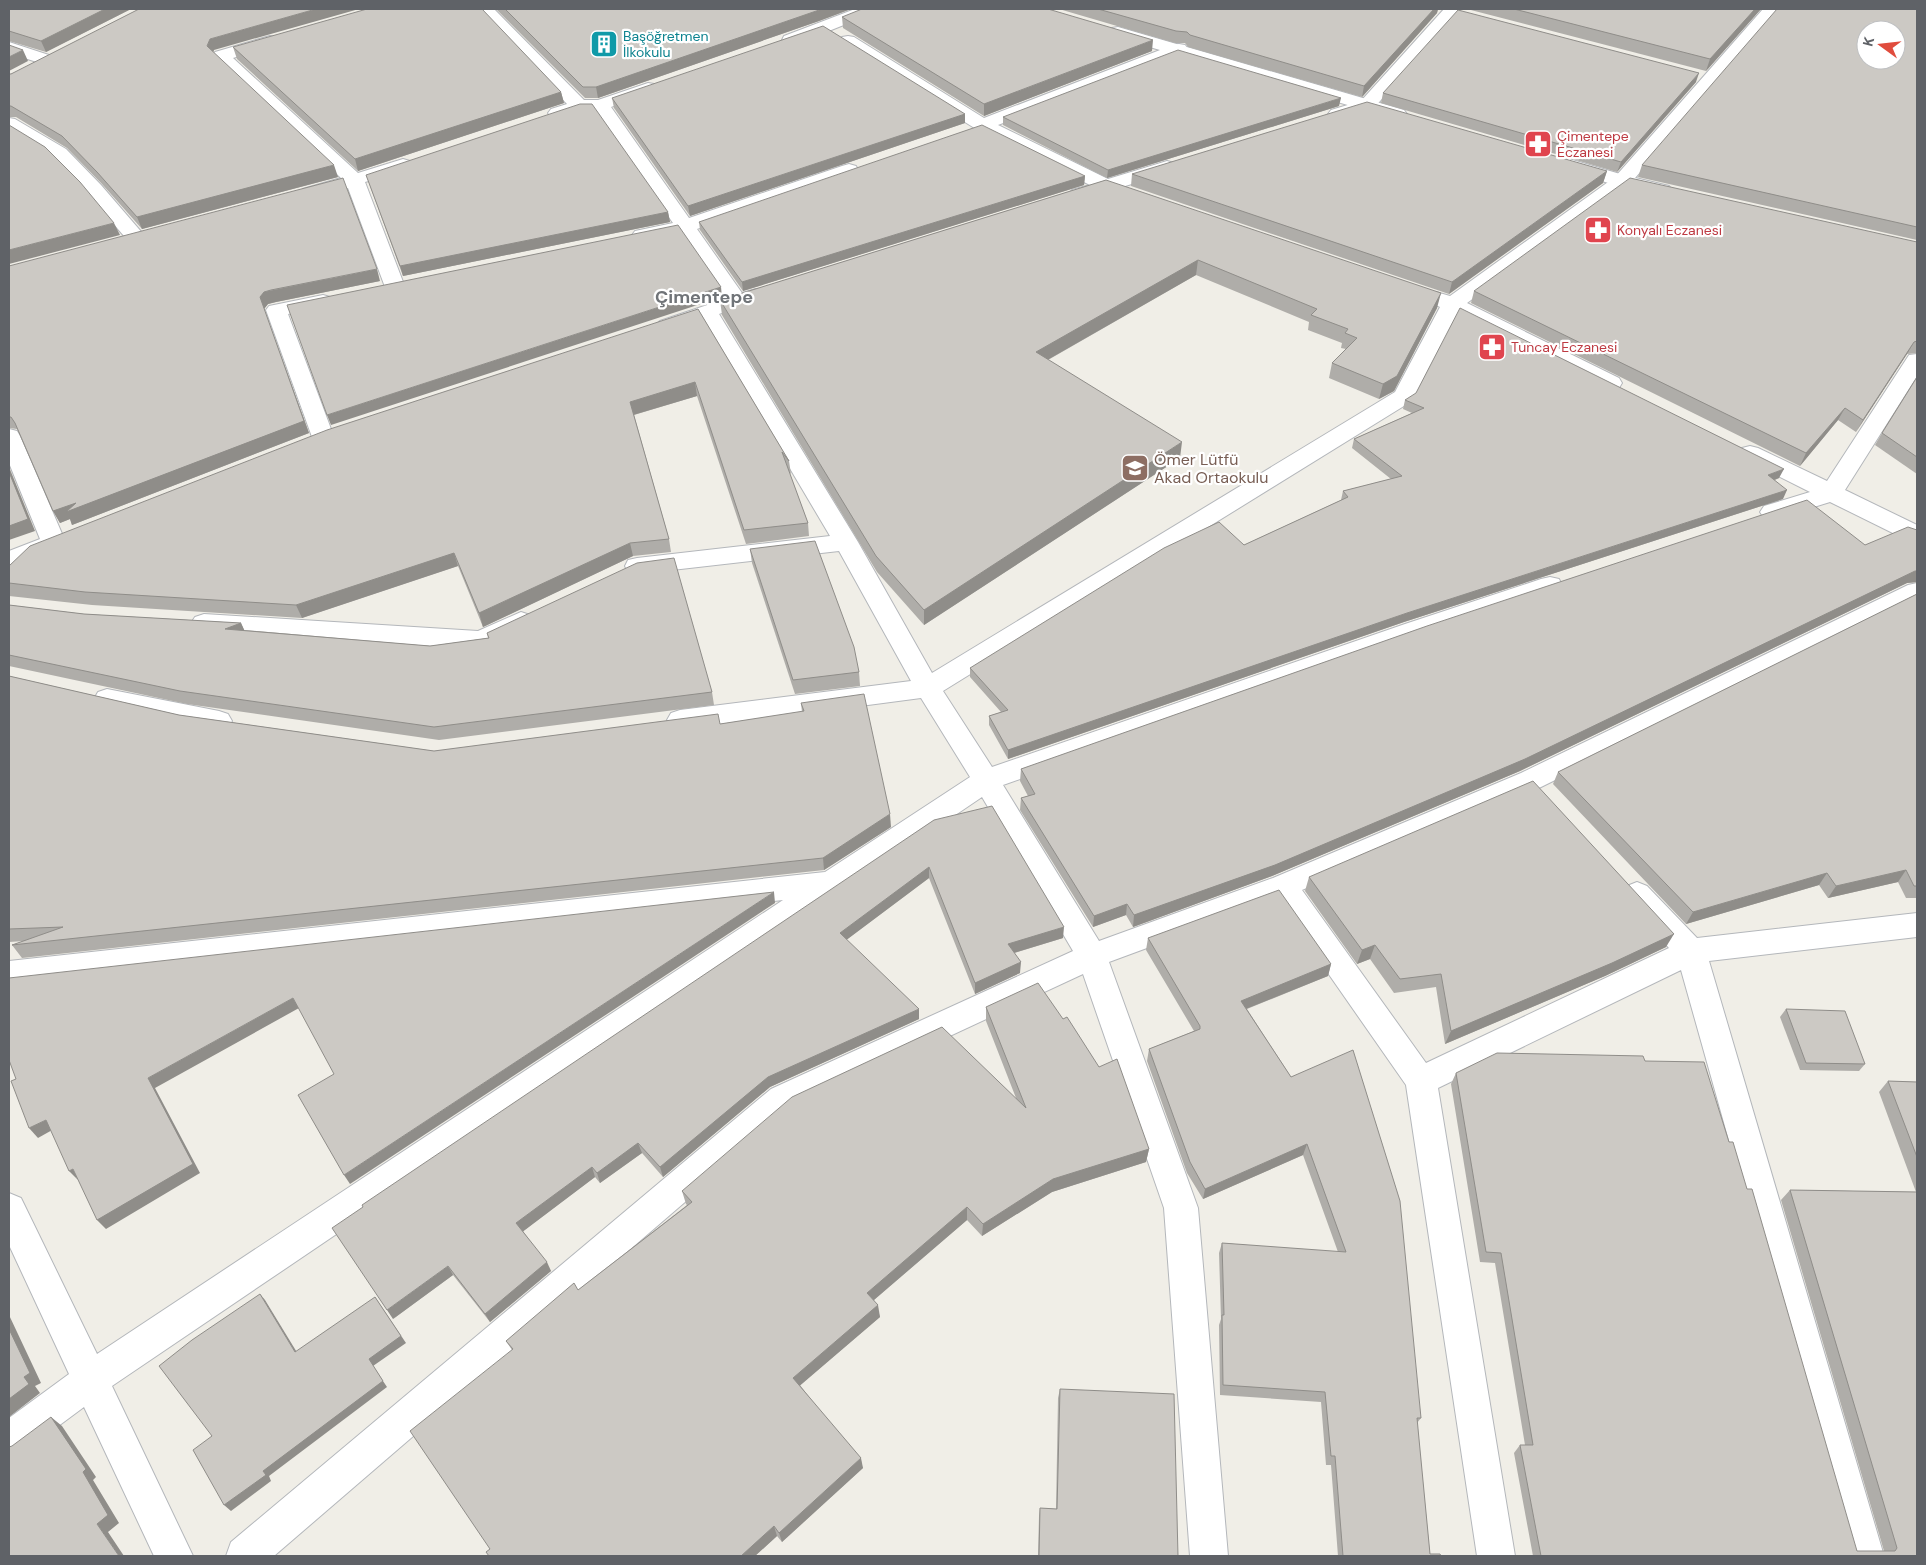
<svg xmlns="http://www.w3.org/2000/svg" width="1926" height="1565" font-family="'DM Sans',sans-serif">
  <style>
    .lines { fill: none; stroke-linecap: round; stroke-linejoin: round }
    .minor-casing { stroke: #b4b7bb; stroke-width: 2 }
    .tertiary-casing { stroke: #b4b7bb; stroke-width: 2 }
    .minor { fill: #fff; fill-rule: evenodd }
    .tertiary { fill: #fff; fill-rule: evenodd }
    .wall { fill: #afada9 }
    .shaded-wall { fill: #8f8d89 }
    .building { fill: #ccc9c4; stroke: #8f8d89; fill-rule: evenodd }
    .labels { text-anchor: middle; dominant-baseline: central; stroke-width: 4.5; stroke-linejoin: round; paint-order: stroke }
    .far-culture-label { font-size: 14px; fill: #0d838f; stroke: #fff; text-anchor: start }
    .far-health-label { font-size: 14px; fill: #be3a42; stroke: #fff; text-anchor: start }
    .education-label { font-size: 16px; fill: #785e54; stroke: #fff; text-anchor: start }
    .far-district-label { font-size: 18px; font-weight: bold; fill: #707478; stroke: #fff }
  </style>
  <rect width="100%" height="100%" fill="#f0eee7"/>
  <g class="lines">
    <g class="minor-casing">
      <g id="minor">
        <path d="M477 9H494L584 100H598L648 83 654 84 657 88 654 92 611 107 689 218 842 166 849 164 856 166 858 170 856 174 697 229 742 293 756 289 763 291 766 295 763 299 719 314 858 542 932 673 1395 392 1440 307 1429 302 1426 298 1429 294 1436 292 1450 296 1615 177 1763 9H1780L1629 185 1467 303 1619 378 1622 383 1619 388 1611 390 1603 388 1457 315 1412 401 943 691 992 767 1405 624 1541 579 1550 577 1559 579 1562 585 1559 591 1423 636 1003 785 1099 941 1273 878 1521 773 1908 585 1917 583V601L1541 787 1302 890 1426 1063 1669 948 1627 902 1622 894 1627 886 1637 882 1647 886 1697 938 1917 913V937L1709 961 1884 1556H1846L1681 970 1438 1088 1515 1556H1477L1406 1085 1277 900 1109 962 1198 1208 1228 1556H1190L1164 1208 1083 974 793 1109 274 1556H226L231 1542 771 1089 1073 951 982 797 112 1386 193 1556H154L84 1407 22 1453 9 1458V1418L69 1374 9 1245V1193L21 1198 97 1354 783 900 9 987V961L825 872 970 777 921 698 680 730 671 727 667 720 671 713 680 710 911 681 839 551 637 574 628 572 625 566 628 560 637 558 830 536 702 320 667 331 660 329 656 325 660 321 725 299 680 233 642 241 635 239 632 235 635 231 673 223 595 111C581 111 562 120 551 117L548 113 551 109 567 104Z"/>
        <path d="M855 9H876L874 13 796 44H784L782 40 784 36Z"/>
        <path d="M1444 9H1461L1373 109 1337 119 1331 118 1328 114 1331 110 1361 101Z"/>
        <path d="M270 36 276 37 278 41 276 45 233 58 358 173 403 159 410 161 412 165 410 169 365 182 405 287 402 291 395 293 388 291 385 287 348 188 310 199 303 197 300 193 303 189 341 178 212 56 215 52Z"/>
        <path d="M848 36 854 37 984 118 1173 45 1179 44 1185 45 1188 49 1185 53 998 125 1108 179 1167 161 1174 163 1176 167 1174 171 1122 187 1124 189 1121 193C1114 195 1111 192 1105 192 1093 192 1085 201 1072 198L1069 194 1072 190 1090 185 976 129 842 45 840 41 842 37Z"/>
        <path d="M9 42 52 56 55 60 52 64 46 65 9 53Z"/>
        <path d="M9 118 15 119 66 149 101 185 144 235 147 239 144 243 137 245 130 243 87 193 52 157 9 131Z"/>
        <path d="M323 295 330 297 333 301 330 305 288 314 334 437 331 442 323 444 315 442 312 437 266 310 269 306Z"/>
        <path d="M1917 354V376L1845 490 1917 525V543L1909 541 1830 502 1772 520 1764 518 1760 512 1764 506 1810 492 1742 458 1739 453 1742 448 1750 446 1758 448 1827 481 1909 355Z"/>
        <path d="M9 429 17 431 20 436 66 543 63 549 9 568V551L40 539 9 463Z"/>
        <path d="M521 612 530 615 534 621 530 627 481 649 204 632 195 629 191 623 195 617 204 614 478 631Z"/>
        <path d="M107 689 219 711 228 714 232 721 228 728C207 734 122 713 98 706L94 699 98 692Z"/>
      </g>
    </g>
    <g class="tertiary-casing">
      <g id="tertiary">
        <path d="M1118 27 1404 110 1407 114 1404 118 1398 119 1392 118 1112 36 1110 32 1112 28Z"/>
        <path d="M1569 159 1627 176 1669 186 1672 190 1669 194 1662 196 1615 185 1562 169 1560 165 1562 161Z"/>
      </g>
    </g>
    <use href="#minor" class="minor"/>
    <use href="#tertiary" class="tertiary"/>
  </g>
  <g class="wall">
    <path d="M9 9H131L46 52 9 41Z"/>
    <path d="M496 9H851L819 21 598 98H585Z"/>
    <path d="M1059 9H1438L1437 13 1362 97 1188 47 1185 43H1175Z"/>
    <path d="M1467 9H1761L1706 71Z"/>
    <path d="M1917 9V240L1638 177 1642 165Z"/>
    <path d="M842 17 1152 51 984 116 843 28Z"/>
    <path d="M233 47 561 92 564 103 358 171 237 59Z"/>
    <path d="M214 50 213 52 338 177 142 229 102 184 67 148 16 117H9V74Z"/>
    <path d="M1696 82 1617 172 1381 103 1383 93Z"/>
    <path d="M612 98 965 114V123L690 216 614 108Z"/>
    <path d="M1339 106 1107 178 1003 125V117Z"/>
    <path d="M1607 171 1603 183 1449 294 1131 186 1132 174Z"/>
    <path d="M366 175 668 212 670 222 403 276Z"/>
    <path d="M1085 176 1084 185 743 291 700 230 699 222Z"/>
    <path d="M1106 180 1437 308 1394 391 1379 399 1329 378 1332 363 1346 349 1341 348 1342 343 1308 330 1309 322 1196 275 1048 360 1180 458 924 625 877 572 722 315 720 300Z"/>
    <path d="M1917 242V353L1907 354 1856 432 1838 420 1800 466 1471 303 1474 291Z"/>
    <path d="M9 266 380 281 276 302 268 304 264 309 309 433 72 525 70 519 60 523 53 511 17 429 9 428Z"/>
    <path d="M698 309 789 461 791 474 789 472 808 523 809 536 746 544 697 396 634 415 669 539 671 552 633 556 483 627 458 566 302 618 92 605 9 596V566Z"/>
    <path d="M1917 377V474L1875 445 1882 433Z"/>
    <path d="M1405 400 1779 478 1775 480 1783 499 1404 622 1008 759 989 725V716L1001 712 970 677V668L1244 545 1341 500 1343 491 1391 479 1352 448 1354 439 1412 413 1403 409Z"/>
    <path d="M1917 530V582L1907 583 1520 771 1272 876 1133 927 1126 915 1093 927 1020 810 1021 798 1028 796 1020 781 1021 769 1865 545Z"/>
    <path d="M750 549 859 672 860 686 795 694 752 563Z"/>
    <path d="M1917 594V898H1906L1898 882 1828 898 1819 885 1686 924 1553 784 1558 772Z"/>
    <path d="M9 605 84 614 241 623 244 630 430 646 488 638 487 633 712 692 714 705 439 740 187 704 9 666V667Z"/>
    <path d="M9 676 179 715 434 751 720 724 802 712 801 703 891 827 824 870 22 958 12 945 24 941 9 942Z"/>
    <path d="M934 820 1063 938 1014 953 1020 973 975 994 929 878 846 940 919 1019 770 1087 663 1177 642 1153 600 1183 595 1177 523 1231 551 1271 490 1322 453 1275 393 1319Z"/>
    <path d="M1309 877 1666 947 1605 976 1445 1044 1436 987 1394 993 1370 959 1357 964 1305 891Z"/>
    <path d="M1148 938 1331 964 1328 976 1247 1009 1291 1077 1421 1418 1417 1423 1430 1554 1441 1556H1338L1331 1465H1326L1321 1402 1220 1395 1219 1325 1221 1319 1219 1253 1222 1243 1338 1252 1303 1155 1203 1199 1187 1173 1147 1061 1149 1049 1194 1031 1146 950Z"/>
    <path d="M986 1007 1149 1149 1146 1162 1052 1192 982 1236 967 1220 874 1300 880 1317 800 1385 863 1468 782 1542 777 1536 755 1556H489L512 1350 506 1341 578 1290 687 1205 686 1204 682 1191 1016 1098 986 1021Z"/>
    <path d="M1786 1009 1865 1064 1859 1071 1800 1070 1780 1017Z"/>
    <path d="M1645 1061 1857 1551H1884L1781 1200 1790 1190 1916 1192 1879 1092 1888 1081 1917 1082V1556H1533L1514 1453 1520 1445H1525L1495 1263 1480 1262 1451 1084 1456 1073Z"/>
    <path d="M1060 1389 1178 1556H1038L1039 1516 1040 1508 1056 1509 1058 1398Z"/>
  </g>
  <g class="shaded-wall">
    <path d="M105 9H131L46 52 41 41Z"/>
    <path d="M316 9H359L214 50 211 57 207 46 210 39Z"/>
    <path d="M822 9H851L819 21 598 98 596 87Z"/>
    <path d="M1434 9H1438L1437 13 1362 97 1364 86Z"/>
    <path d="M1755 9H1761L1706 71 1710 59Z"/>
    <path d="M1153 40 1152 51 984 116V104Z"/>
    <path d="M23 50 28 61 9 71V57Z"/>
    <path d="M1699 73 1696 82 1617 172 1621 162Z"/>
    <path d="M561 92 564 103 358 171 355 159Z"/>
    <path d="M1341 98 1339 106 1107 178 1108 170Z"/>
    <path d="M965 114V123L690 216 688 206Z"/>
    <path d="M334 165 338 177 142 229 137 217Z"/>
    <path d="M1607 171 1603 183 1449 294 1452 282Z"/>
    <path d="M1085 176 1084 185 743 291 742 282Z"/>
    <path d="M668 212 670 222 403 276 400 266Z"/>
    <path d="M114 223 120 235 9 264V250Z"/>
    <path d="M1198 260 1196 275 1035 367 1036 352Z"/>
    <path d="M377 269 380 281 276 302 268 304 264 309 309 433 72 525 70 519 60 523 53 511 264 292Z"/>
    <path d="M721 287 722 297 331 425 327 415Z"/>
    <path d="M1441 293 1437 308 1394 391 1379 399 1383 384Z"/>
    <path d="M1914 342 1907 354 1856 432 1863 420Z"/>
    <path d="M695 382 697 396 633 415 630 402Z"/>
    <path d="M1845 408 1838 420 1800 466 1806 453Z"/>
    <path d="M1182 442 1180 458 924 625V610Z"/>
    <path d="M9 467 35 531 9 540Z"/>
    <path d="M1784 469 1779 478 1763 484 1768 475Z"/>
    <path d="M1787 490 1783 499 1404 622 1008 759V750L1407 613Z"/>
    <path d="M630 543 633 556 483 627 479 613Z"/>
    <path d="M454 553 458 566 302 618 296 605Z"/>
    <path d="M1915 571H1917V582L1907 583 1520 771 1272 876 1133 927 1134 915Z"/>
    <path d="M241 623 247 636 225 629Z"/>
    <path d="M890 814 891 827 824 870 823 858Z"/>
    <path d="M929 867V878L841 944 840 933Z"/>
    <path d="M1906 870 1898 882 1828 898 1836 886Z"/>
    <path d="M1827 873 1819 885 1686 924 1693 912Z"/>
    <path d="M774 892 775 903 350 1184 344 1175Z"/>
    <path d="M1127 904 1126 915 1093 927 1094 916Z"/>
    <path d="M1064 927 1063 938 1007 955 1008 944Z"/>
    <path d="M1674 934 1666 947 1605 976 1445 1044 1451 1031Z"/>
    <path d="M1375 945 1370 959 1357 964 1362 950Z"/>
    <path d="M1021 962 1020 973 975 994V983Z"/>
    <path d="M1331 964 1328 976 1238 1012 1241 1001Z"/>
    <path d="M293 998 299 1008 155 1088 200 1173 106 1229 97 1220 148 1078Z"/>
    <path d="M919 1009V1019L770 1087 663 1177 660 1167 768 1077Z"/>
    <path d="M46 1120 54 1129 38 1138 29 1128Z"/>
    <path d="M638 1143 642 1153 600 1183 597 1173Z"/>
    <path d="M1307 1144 1303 1155 1203 1199 1205 1189Z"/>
    <path d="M1149 1149 1146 1162 1052 1192 982 1236 983 1224 1053 1179Z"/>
    <path d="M592 1167 595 1177 521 1233 516 1223Z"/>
    <path d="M73 1169 78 1180 69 1171Z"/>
    <path d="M967 1207V1220L868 1305 867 1293Z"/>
    <path d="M547 1262 551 1271 490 1322 485 1314Z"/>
    <path d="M448 1266 453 1275 393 1319 387 1310Z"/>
    <path d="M260 1294 265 1300 301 1359 295 1352Z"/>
    <path d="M375 1297 406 1343 373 1366 387 1387 269 1476 271 1481 231 1511 224 1505 263 1471 369 1359Z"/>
    <path d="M878 1305 880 1317 796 1389 793 1378Z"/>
    <path d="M9 1315 41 1383 35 1386 40 1393 9 1417V1399L24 1377 9 1329Z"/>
    <path d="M51 1417 62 1426 96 1477 93 1480 119 1523 108 1532 124 1556H119L97 1524Z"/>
    <path d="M861 1458 863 1468 782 1542 779 1533Z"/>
    <path d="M774 1526 777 1536 755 1556H741Z"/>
  </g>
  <g class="building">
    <path d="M9 9H105L41 41 9 31Z"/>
    <path d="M139 9H316L210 39 207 46 334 165 137 217 97 172 62 136 11 106H9V74H11Z"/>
    <path d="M367 9H482L561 92 355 159 233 47Z"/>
    <path d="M505 9H822L596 87H583Z"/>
    <path d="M862 9H1048L1153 40 984 104 842 17Z"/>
    <path d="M1098 9H1434L1364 86 1190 35 1187 32 1176 31Z"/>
    <path d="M1514 9H1755L1710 59Z"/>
    <path d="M1777 9H1917V227L1642 165ZM1866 30H1896V60H1866Z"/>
    <path d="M1458 10 1699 73 1621 162 1383 93Z"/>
    <path d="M823 26 965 114 688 206 612 98Z"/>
    <path d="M9 45 23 50 9 57Z"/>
    <path d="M1178 50 1341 98 1108 170 1003 117Z"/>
    <path d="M1367 102 1607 171 1452 282 1132 174Z"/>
    <path d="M580 104H592L668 212 400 266 366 175Z"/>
    <path d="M9 125 45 147 80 182 114 223 9 250Z"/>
    <path d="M982 125 1085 176 742 282 699 222Z"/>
    <path d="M343 178 377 269 271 290 264 292 260 297 304 421 66 512 76 503 53 511 15 423 11 417H9V266Z"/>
    <path d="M1630 178 1917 242V341L1914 342 1863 420 1845 408 1806 453 1474 291Z"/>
    <path d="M1106 180 1441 293 1397 376 1383 384 1332 363 1357 338 1345 333 1348 329 1311 315 1317 309 1198 260 1036 352 1182 442 924 610 876 556 720 300Z"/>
    <path d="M678 225 721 287 327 415 287 305Z"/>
    <path d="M1460 308 1784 469 1768 475 1787 490 1407 613 1008 750 989 716 1008 710 970 668 1164 548 1219 522 1244 545 1348 497 1343 491 1402 476 1354 439 1424 408 1405 400 1416 393Z"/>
    <path d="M698 309 789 461 782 452 808 523 744 530 695 382 630 402 669 539 630 543 479 613 454 553 296 605 85 592 9 583V566L30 546 327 430Z"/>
    <path d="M1917 377V457L1882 433Z"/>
    <path d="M9 472 28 519 9 526Z"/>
    <path d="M1807 500 1865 545 1908 527 1917 530V571H1915L1525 759 1275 865 1134 915 1127 904 1094 916 1021 798 1035 794 1021 769 1427 626Z"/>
    <path d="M815 541 854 647 859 672 793 680 750 549Z"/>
    <path d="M674 558 712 692 434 727 180 691 9 655V605L84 614 241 623 225 629 430 646 489 638 487 633 637 563Z"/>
    <path d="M1917 594V886H1914L1906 870 1836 886 1827 873 1693 912 1558 772Z"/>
    <path d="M9 676 179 715 434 751 718 714 720 724 804 711 801 703 864 694 890 814 823 858 12 945 63 927 9 929Z"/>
    <path d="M1533 781 1674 934 1612 963 1451 1031 1441 974 1400 979 1375 945 1362 950 1309 877Z"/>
    <path d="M992 806 1064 927 1008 944 1021 962 975 983 929 867 840 933 919 1009 768 1077 660 1167 638 1143 597 1173 592 1167 516 1223 547 1262 485 1314 448 1266 387 1310 332 1228 363 1207 362 1205 934 820Z"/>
    <path d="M1279 890 1331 964 1241 1001 1291 1077 1353 1050 1400 1201 1421 1418H1417L1430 1554H1440L1441 1556H1343L1335 1456H1331L1325 1392 1223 1385 1222 1315H1224L1222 1243 1346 1252 1307 1144 1205 1189 1190 1162 1149 1049 1200 1029V1026L1148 938Z"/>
    <path d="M774 892 344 1175 298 1095 334 1074 293 998 148 1078 193 1164 97 1220 73 1169 69 1171 46 1120 29 1128 11 1081 16 1079 9 1060V978Z"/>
    <path d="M1038 983 1063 1019 1067 1017 1099 1067 1117 1059 1149 1149 1053 1179 983 1224 967 1207 867 1293 878 1305 793 1378 861 1458 779 1533 774 1526 741 1556H489L486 1552 490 1549 410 1431 513 1349 506 1341 574 1283 578 1290 692 1202 682 1191 792 1097 942 1027 1026 1108 986 1007Z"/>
    <path d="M1786 1009 1845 1011 1865 1064 1806 1063Z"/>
    <path d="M1497 1053 1643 1056 1645 1061 1704 1062 1729 1142H1733L1747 1189H1752L1857 1551H1895L1897 1548 1790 1190 1917 1192V1556H1541L1520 1445H1533L1501 1253 1486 1252 1456 1073Z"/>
    <path d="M1888 1081 1917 1082V1157Z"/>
    <path d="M260 1294 295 1352 375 1297 401 1336 369 1359 383 1381 263 1471 266 1475 224 1505 193 1450 212 1436 159 1366 192 1340Z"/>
    <path d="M9 1329 30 1373 24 1377 29 1384 9 1399Z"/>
    <path d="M1060 1389 1174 1394 1178 1556H1039L1040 1508 1057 1509Z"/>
    <path d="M51 1417 86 1469 83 1472 108 1515 97 1524 119 1556H9V1447L12 1446Z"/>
  </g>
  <defs>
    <g id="building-square" transform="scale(1.4375)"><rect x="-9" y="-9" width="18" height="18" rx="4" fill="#0f9aa8" stroke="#fff"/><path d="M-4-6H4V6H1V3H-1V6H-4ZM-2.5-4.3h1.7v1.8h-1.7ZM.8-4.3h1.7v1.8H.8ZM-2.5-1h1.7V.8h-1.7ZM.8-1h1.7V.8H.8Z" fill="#fff"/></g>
    <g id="pharmacy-square" transform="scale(1.4375)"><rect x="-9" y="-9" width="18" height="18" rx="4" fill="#e0444e" stroke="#fff"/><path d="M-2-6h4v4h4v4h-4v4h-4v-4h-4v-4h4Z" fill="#fff"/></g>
    <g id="school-square" transform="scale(1.4375)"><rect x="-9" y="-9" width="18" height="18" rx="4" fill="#8d6e63" stroke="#fff"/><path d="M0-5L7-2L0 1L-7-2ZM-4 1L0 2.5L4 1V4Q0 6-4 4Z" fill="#fff"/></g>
  </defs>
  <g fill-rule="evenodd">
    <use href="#building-square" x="604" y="44"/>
    <use href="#pharmacy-square" x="1538" y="144"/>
    <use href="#pharmacy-square" x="1598" y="230"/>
    <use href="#pharmacy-square" x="1492" y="347"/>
    <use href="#school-square" x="1135" y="468"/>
  </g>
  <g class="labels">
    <g class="far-culture-label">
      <text x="623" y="36">Başöğretmen<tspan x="623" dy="16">İlkokulu</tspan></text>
    </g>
    <g class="far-health-label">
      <text x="1557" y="136">Çimentepe<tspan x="1557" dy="16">Eczanesi</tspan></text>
      <text x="1617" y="230">Konyalı Eczanesi</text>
      <text x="1511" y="347">Tuncay Eczanesi</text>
    </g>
    <g class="education-label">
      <text x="1154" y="459">Ömer Lütfü<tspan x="1154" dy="18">Akad Ortaokulu</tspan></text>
    </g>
    <g class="far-district-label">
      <text x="704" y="297">Çimentepe</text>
    </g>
  </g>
  <rect width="1926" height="1565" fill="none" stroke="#5f6267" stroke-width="20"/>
  <g transform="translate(1881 45) rotate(285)"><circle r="24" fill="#ffffff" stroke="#bfc0c2"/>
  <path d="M0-4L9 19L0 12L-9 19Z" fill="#e04c3d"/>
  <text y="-8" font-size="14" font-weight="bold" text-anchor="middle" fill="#5f6267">K</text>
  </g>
</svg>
